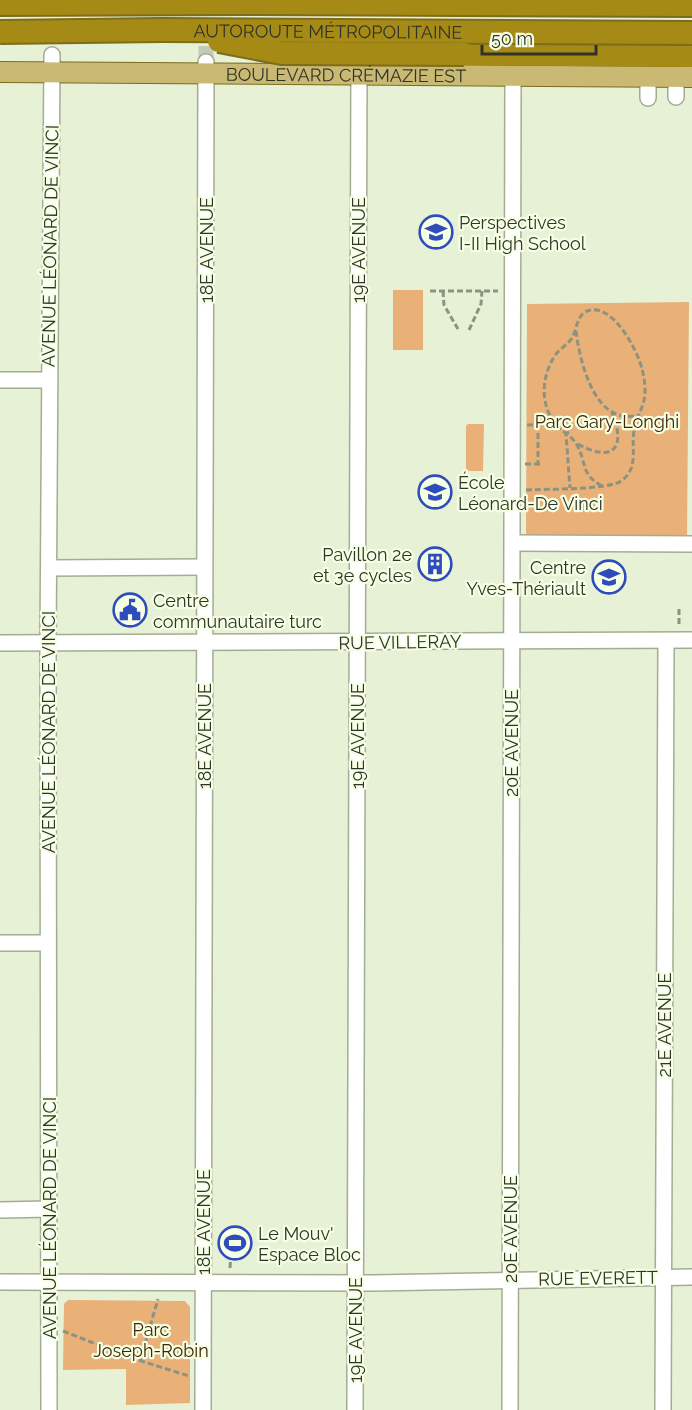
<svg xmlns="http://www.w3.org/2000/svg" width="692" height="1410" font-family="Raleway,sans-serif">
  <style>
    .green { fill: #e9b077 }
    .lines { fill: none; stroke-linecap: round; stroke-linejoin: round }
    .minor-tunnel { stroke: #c2cbb3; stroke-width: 15; stroke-dasharray: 15 8; stroke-linecap: butt }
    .minor-casing { stroke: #a3ad93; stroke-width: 18 }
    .major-casing { stroke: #7c6c1c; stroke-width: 22 }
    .highway-casing { stroke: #7c6c1c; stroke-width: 26 }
    .path { stroke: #8c9380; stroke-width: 3; stroke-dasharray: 6 3; stroke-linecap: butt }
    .minor { stroke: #fff; stroke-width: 15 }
    .major { stroke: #c9b973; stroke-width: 20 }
    .highway { stroke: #a58a15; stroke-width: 22 }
    .highway-bridge-casing { stroke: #7c6c1c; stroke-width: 26; stroke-linecap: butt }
    .highway-bridge { stroke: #a58a15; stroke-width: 22 }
    .labels { text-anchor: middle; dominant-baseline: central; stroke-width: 4.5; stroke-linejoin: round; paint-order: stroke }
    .street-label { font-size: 18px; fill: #303329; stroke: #f5ffe3 }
    .poi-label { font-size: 18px; fill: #303329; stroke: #f5ffe3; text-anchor: start }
    .park-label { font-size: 18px; fill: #412607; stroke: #f5ffe3 }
  </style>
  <rect width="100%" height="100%" fill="#e7f1d6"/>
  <g class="green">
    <rect x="393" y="290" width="30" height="60"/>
    <path d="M689 302 687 537H526L527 304Z"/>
    <path d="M468 424H484L483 471H469L466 469V426Z"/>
    <path d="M440 480 441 495H419V482Z"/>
    <path d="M68 1300 185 1301 190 1307V1403L126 1405V1369L63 1370 64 1304Z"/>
  </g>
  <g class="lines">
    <path class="minor-tunnel" d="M206 0V62"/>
    <g class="minor-casing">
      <g id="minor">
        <path d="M648 77V98"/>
        <path d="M676 77V97"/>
        <path d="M0 380H49"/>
        <path d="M513 543 692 544"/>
        <path d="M49 568 204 567"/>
        <path d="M0 643 692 640"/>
        <path d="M0 943H48"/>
        <path d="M0 1210 49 1209"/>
        <path d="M0 1282 373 1283 692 1277"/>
        <path d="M49 1410 48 644 52 55"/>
        <path d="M203 1410 206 62"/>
        <path d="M355 1410 359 65"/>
        <path d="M510 1410 513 76"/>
        <path d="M663 1410 666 641"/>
      </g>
    </g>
    <g class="major-casing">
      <g id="major">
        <path id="s1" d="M0 72 692 77"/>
      </g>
    </g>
    <g class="highway-casing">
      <path id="highway" d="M464 54 692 56"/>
    </g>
    <g class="path">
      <path d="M430 291H498"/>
      <path d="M443 291 444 305 458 329"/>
      <path d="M469 330 481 304 482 291"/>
      <path d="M576 331C580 363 595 427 639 415"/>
      <path d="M538 424V464H541"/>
      <path d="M527 425 555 424"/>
      <path d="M569 432 566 434 570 488"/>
      <path d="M578 444C612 463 627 449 612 413"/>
      <path d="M525 464H538"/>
      <path d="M526 490C544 489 609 490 621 481 639 469 631 449 634 431 636 417 645 406 645 392 645 384 644 376 642 369 638 351 612 301 587 311 577 315 577 329 572 338 568 344 561 348 556 354 542 374 539 403 555 423 561 431 572 436 577 445 587 463 580 474 602 486"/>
      <path d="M679 609V624"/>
      <path d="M230 1268 231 1252"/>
      <path d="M63 1331 114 1351"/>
      <circle cx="118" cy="1353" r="4.5"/>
      <path d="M122 1355 189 1376"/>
      <path d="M140 1361 158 1299"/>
    </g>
    <use href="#minor" class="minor"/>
    <use href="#major" class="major"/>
    <use href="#highway" class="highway"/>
    <g class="highway-bridge-casing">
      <g id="highway-bridge">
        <path d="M0 4 244 3 692 5"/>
        <path id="s2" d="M0 32 162 30 692 33"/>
        <path d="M219 41 282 53 464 54"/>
      </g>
    </g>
    <use href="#highway-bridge" class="highway-bridge"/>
  </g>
  <defs>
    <g id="school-ring" transform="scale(1.725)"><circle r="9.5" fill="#f5ffe3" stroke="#2e4cbc" stroke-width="1.5"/><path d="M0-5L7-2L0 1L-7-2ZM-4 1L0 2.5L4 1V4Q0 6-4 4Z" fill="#2e4cbc"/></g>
    <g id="building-ring" transform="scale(1.725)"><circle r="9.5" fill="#f5ffe3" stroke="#2e4cbc" stroke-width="1.5"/><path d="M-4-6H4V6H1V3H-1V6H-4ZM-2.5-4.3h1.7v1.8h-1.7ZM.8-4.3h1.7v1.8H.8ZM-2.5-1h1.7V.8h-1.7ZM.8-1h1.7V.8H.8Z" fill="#2e4cbc"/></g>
    <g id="university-ring" transform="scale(1.725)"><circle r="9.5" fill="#f5ffe3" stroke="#2e4cbc" stroke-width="1.5"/><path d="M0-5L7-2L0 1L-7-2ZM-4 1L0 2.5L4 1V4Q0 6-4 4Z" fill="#2e4cbc"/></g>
    <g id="civic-ring" transform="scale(1.725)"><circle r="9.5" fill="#f5ffe3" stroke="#2e4cbc" stroke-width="1.5"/><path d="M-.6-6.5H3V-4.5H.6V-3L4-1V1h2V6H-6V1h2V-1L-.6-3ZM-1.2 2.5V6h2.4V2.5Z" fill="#2e4cbc"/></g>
    <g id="stadium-ring" transform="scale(1.725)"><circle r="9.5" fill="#f5ffe3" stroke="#2e4cbc" stroke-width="1.5"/><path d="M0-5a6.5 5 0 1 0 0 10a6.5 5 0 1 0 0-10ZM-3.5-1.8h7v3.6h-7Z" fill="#2e4cbc"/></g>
  </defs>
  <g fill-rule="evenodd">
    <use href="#school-ring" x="436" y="232"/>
    <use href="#school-ring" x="435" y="492"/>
    <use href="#building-ring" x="435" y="564"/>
    <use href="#university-ring" x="609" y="577"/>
    <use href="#civic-ring" x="130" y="610"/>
    <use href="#stadium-ring" x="235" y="1243"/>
  </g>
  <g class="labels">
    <g class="street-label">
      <text stroke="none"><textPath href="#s2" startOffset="328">AUTOROUTE MÉTROPOLITAINE</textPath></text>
      <text stroke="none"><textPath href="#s1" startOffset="346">BOULEVARD CRÉMAZIE EST</textPath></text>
      <text transform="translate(50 246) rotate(-89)">AVENUE LÉONARD DE VINCI</text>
      <text transform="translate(206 250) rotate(-90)">18E AVENUE</text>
      <text transform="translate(358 250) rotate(-90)">19E AVENUE</text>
      <text transform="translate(400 642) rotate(-1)">RUE VILLERAY</text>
      <text transform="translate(48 732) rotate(-90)">AVENUE LÉONARD DE VINCI</text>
      <text transform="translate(204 736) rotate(-90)">18E AVENUE</text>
      <text transform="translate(357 736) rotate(-90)">19E AVENUE</text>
      <text transform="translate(511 743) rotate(-90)">20E AVENUE</text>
      <text transform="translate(664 1025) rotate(-90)">21E AVENUE</text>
      <text transform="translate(49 1218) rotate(-90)">AVENUE LÉONARD DE VINCI</text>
      <text transform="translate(203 1222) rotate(-90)">18E AVENUE</text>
      <text transform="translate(510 1229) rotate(-90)">20E AVENUE</text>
      <text transform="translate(598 1278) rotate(-1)">RUE EVERETT</text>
      <text transform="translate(355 1330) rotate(-90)">19E AVENUE</text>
    </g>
    <g class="poi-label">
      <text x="459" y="222">Perspectives<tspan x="459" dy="21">I-II High School</tspan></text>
      <text x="458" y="482">École<tspan x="458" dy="21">Léonard-De Vinci</tspan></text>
      <text x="412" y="554" text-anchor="end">Pavillon 2e<tspan x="412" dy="21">et 3e cycles</tspan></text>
      <text x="586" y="567" text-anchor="end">Centre<tspan x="586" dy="21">Yves-Thériault</tspan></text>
      <text x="153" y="600">Centre<tspan x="153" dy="21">communautaire turc</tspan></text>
      <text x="258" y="1233">Le Mouv'<tspan x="258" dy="21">Espace Bloc</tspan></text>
    </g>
    <g class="park-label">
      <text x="607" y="421">Parc Gary-Longhi</text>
      <text x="151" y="1329">Parc<tspan x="151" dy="21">Joseph-Robin</tspan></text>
    </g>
  </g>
  <path d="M482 45v9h114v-9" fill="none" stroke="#303329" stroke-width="3"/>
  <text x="491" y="45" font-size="18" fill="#303329" stroke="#f5ffe3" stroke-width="4.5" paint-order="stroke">50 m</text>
</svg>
